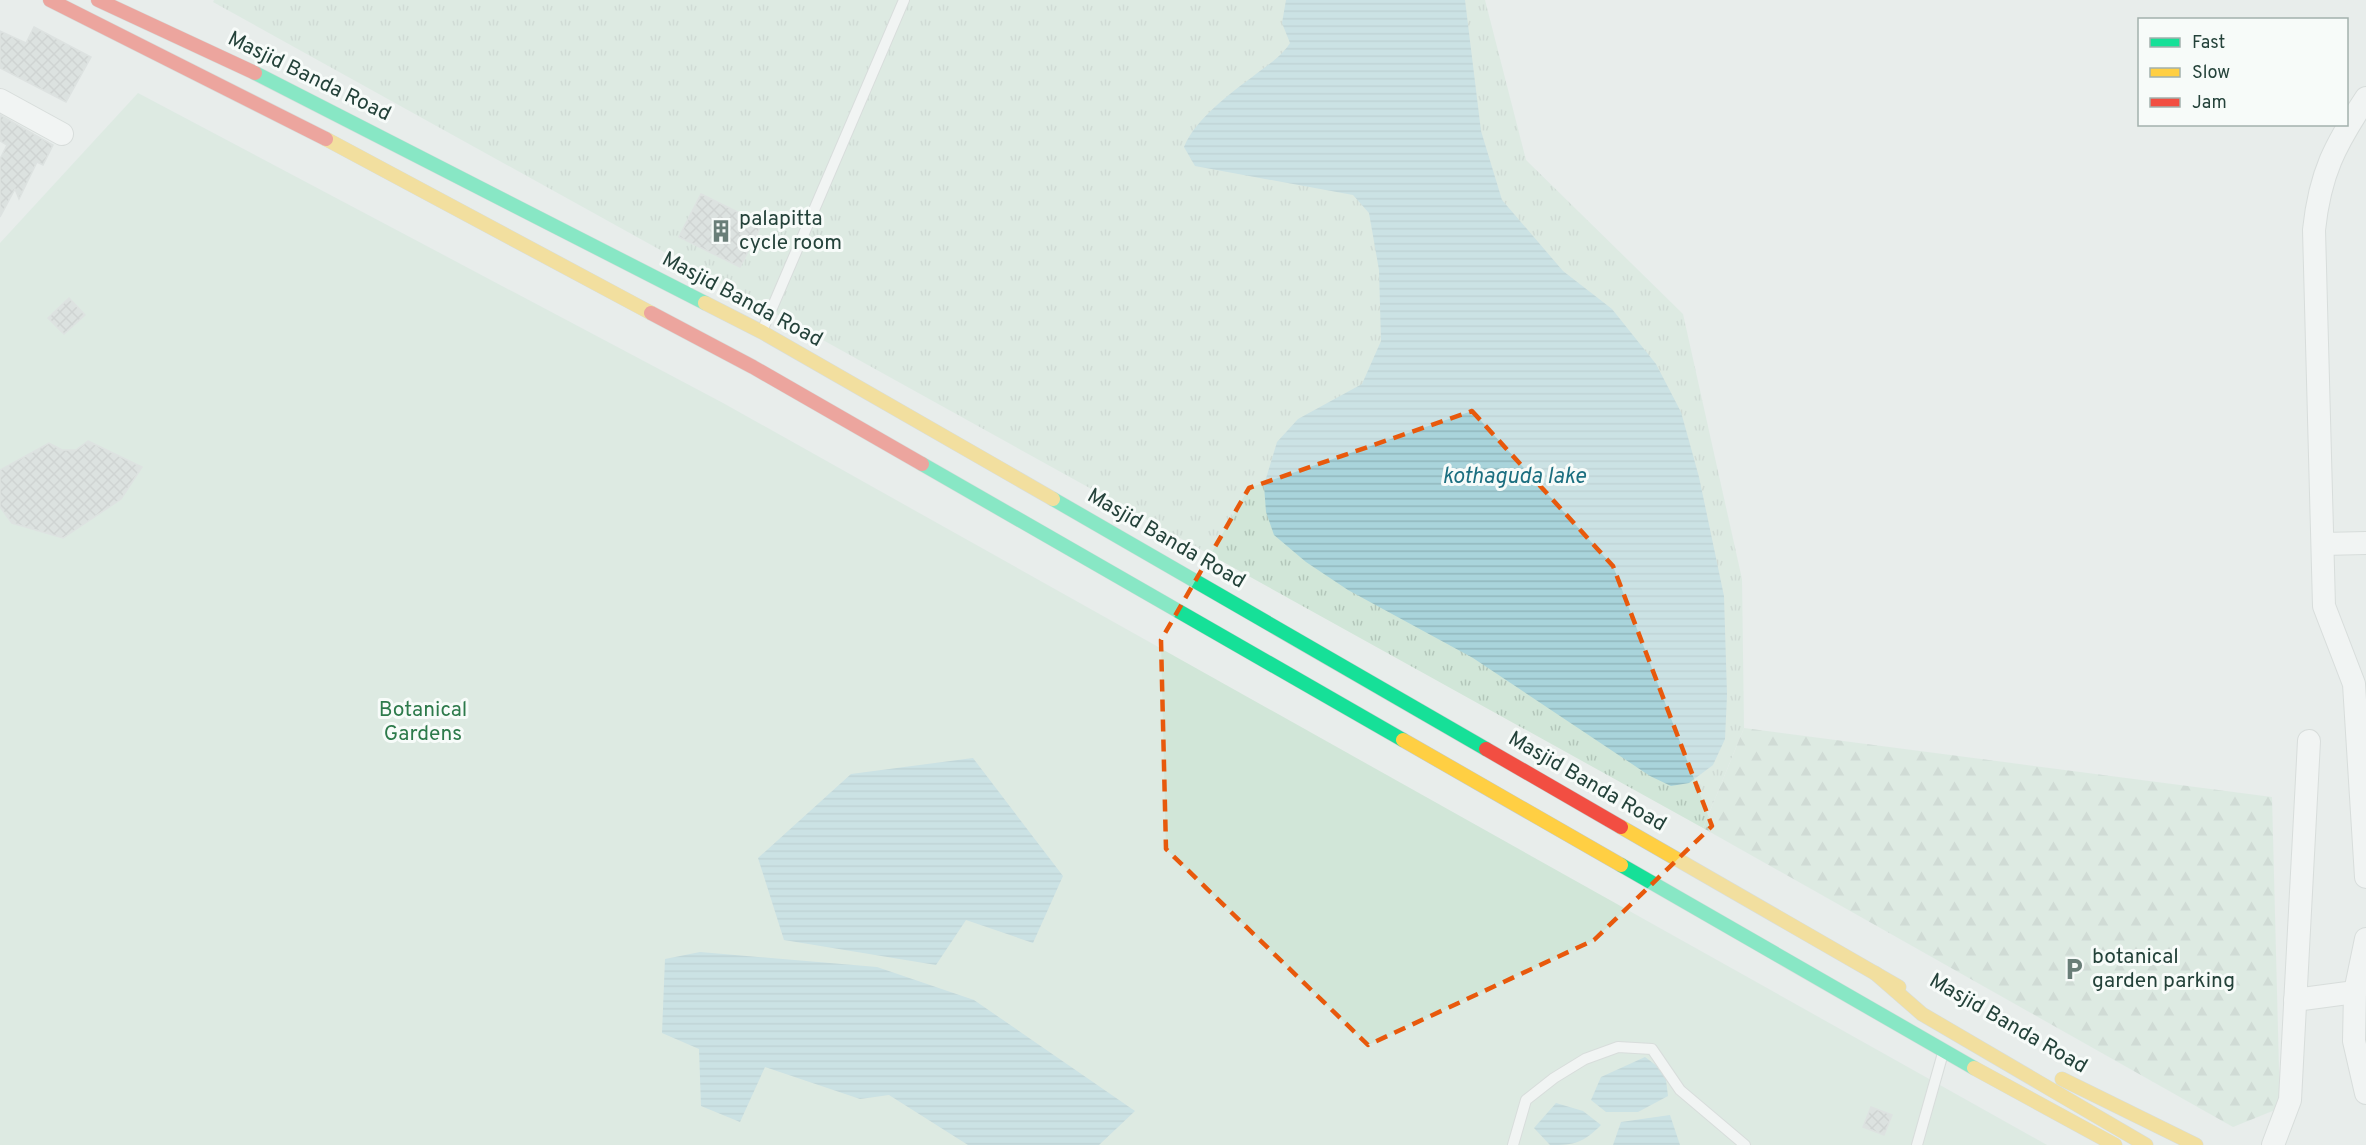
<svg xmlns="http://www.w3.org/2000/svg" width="2366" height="1145" font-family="Overpass,sans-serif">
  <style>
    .grass { fill: url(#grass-tufts) }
    .forest { fill: url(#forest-firs) }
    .garden { fill: #d1e6d8 }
    .water { fill: url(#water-rules) }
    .building { fill: url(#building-cross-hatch); stroke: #d1d6d4; stroke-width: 1.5 }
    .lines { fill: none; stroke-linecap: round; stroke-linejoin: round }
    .lane-casing { stroke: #c5cac8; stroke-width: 12 }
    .street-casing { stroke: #c5cac8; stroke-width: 24 }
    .fast-casing { stroke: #c3cbc8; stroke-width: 15 }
    .slow-casing { stroke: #c3cbc8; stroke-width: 15 }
    .jam-casing { stroke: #c3cbc8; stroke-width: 15 }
    .lane { stroke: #fcfcfc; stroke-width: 10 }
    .street { stroke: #fcfcfc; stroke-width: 22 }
    .fast { stroke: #16e098; stroke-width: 14 }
    .slow { stroke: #ffcf43; stroke-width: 14 }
    .jam { stroke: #f24e42; stroke-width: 14 }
    .marked { fill: none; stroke: #e8590c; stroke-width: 4.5; stroke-dasharray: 12 8; stroke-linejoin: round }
    .labels { text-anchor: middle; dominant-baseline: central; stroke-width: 6; stroke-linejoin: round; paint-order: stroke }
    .street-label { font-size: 21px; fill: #24423a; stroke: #f7fbf9 }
    .poi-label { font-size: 21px; fill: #24423a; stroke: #f7fbf9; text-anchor: start }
    .park-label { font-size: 21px; fill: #2d7a4b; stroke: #f7fbf9 }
    .water-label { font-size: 22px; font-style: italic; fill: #1c6f80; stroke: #f7fbf9 }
  </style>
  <defs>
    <pattern id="grass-tufts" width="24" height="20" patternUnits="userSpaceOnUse" patternTransform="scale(1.5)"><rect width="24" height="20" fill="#d1e6d8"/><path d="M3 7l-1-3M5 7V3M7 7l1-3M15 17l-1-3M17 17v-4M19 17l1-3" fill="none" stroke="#b3c6ba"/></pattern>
    <pattern id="forest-firs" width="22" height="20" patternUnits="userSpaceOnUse" patternTransform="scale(1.5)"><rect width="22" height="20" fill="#d1e6d8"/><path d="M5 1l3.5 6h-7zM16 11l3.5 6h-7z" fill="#b3c6ba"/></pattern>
    <pattern id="water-rules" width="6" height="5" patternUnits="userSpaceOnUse" patternTransform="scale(1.5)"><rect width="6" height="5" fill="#a9d4db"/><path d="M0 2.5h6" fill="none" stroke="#91b7bd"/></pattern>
    <pattern id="building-cross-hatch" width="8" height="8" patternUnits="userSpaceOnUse" patternTransform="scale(1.5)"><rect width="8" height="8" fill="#cfd4d2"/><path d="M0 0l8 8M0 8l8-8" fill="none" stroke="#b2b7b5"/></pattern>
  </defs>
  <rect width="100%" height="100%" fill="#e8edeb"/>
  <path class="grass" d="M214 0H1485L1526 160 1683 314 1742 579 1744 728 1703 828 213 2Z"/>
  <path class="forest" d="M1744 728 2272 797 2280 1108 2233 1127 1703 828Z"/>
  <path class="garden" d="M138 93 723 403 2047 1145H0V243Z"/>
  <g class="water">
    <path d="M1286 0H1465L1481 131 1502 200 1563 271 1612 309 1656 364 1681 412 1699 477 1724 596 1727 695 1725 739 1713 765 1689 783 1671 786 1650 776 1473 658 1348 590 1306 562 1274 535 1266 512 1264 485 1277 442 1298 419 1362 384 1381 341 1379 270 1369 213 1353 195 1195 166 1184 147C1196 118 1231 93 1256 74 1270 63 1280 58 1290 43L1282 23Z"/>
    <path d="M973 758 1063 876 1033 943 966 920 936 965 784 940 758 858 851 774Z"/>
    <path d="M700 952 877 967 974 1000 1135 1111 1099 1145H968L889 1095 860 1099 765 1067 740 1122 701 1106 699 1049 662 1033 665 959Z"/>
    <path d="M1645 1057 1665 1072 1668 1096 1638 1112H1606L1591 1100 1601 1077Z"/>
    <path d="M1556 1103 1583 1111 1601 1125C1583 1143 1575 1145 1550 1145L1534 1128Z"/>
    <path d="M1670 1115 1680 1145H1613L1621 1122Z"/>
  </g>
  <g class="building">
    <path d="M34 27 91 57 66 102 0 68V31L26 43Z"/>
    <path d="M0 115 53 145 43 165 37 162 19 199 15 189 0 217V159L7 145 0 141Z"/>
    <path d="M701 194 762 224 740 267 679 237Z"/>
    <path d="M69 298 85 315 64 334 48 318Z"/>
    <path d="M88 441 142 467 121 499 63 538 12 523 0 507V470L49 443 62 450H76Z"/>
    <path d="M1871 1107 1892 1115 1884 1135 1863 1127Z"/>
  </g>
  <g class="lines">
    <g class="lane-casing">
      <g id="lane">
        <path d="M763 329 904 0"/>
        <path d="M1513 1145 1526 1100 1554 1078 1585 1059 1618 1047 1652 1049 1680 1090 1745 1145"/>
        <path d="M1917 1145 1943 1053"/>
      </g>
    </g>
    <g class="street-casing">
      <g id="street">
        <path d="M2366 98C2335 145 2320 173 2314 230L2324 606 2354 684 2366 877"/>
        <path d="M0 100 62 134"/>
        <path d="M2323 544 2366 543"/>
        <path d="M2366 939 2355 992 2354 1041 2366 1093"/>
        <path d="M2295 1000 2355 992"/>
        <path d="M2273 1145 2290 1100 2309 741"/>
      </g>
    </g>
    <g class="fast-casing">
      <g id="fast">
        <path d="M255 73 705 303"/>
        <path d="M922 464 1403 740"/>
        <path d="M1053 499 1486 749"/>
        <path d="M1621 865 1974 1068"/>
      </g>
    </g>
    <g class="slow-casing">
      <g id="slow">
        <path d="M326 139 651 313"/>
        <path d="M705 303 762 332 1053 499"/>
        <path d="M1403 740 1621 865"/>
        <path d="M1621 827 1899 987"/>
        <path d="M1875 973 1922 1014 2146 1145"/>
        <path d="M1974 1068 2115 1145"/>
        <path d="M2062 1079 2196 1145"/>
      </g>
    </g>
    <g class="jam-casing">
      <g id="jam">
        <path d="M50 0 326 139"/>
        <path d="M98 0 255 73"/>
        <path d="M651 313 753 367 922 464"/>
        <path d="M1486 749 1621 827"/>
      </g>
    </g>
    <use href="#lane" class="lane"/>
    <use href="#street" class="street"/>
    <use href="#fast" class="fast"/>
    <use href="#slow" class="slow"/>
    <use href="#jam" class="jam"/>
  </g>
  <path d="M0 0H2366V1145H0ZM1472 411 1613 566 1712 826 1594 940 1368 1045 1166 849 1161 640 1249 488Z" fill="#e8edeb" fill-opacity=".55" fill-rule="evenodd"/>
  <path class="marked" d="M1472 411 1613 566 1712 826 1594 940 1368 1045 1166 849 1161 640 1249 488Z"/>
  <defs>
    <g id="building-bare" transform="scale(1.8)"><path d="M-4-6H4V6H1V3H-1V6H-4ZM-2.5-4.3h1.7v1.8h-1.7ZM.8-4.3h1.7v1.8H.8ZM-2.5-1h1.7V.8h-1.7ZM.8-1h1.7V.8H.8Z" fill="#697e78" stroke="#f7fbf9" stroke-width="2.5" paint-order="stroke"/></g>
    <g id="parking-bare" transform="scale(1.8)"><path d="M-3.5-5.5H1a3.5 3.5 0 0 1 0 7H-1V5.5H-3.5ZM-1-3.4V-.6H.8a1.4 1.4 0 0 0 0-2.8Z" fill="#697e78" stroke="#f7fbf9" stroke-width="2.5" paint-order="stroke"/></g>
  </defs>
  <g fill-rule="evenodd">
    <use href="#building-bare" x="721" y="231"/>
    <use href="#parking-bare" x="2074" y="969"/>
  </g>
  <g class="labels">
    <g class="street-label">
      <text transform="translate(309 77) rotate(26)">Masjid Banda Road</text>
      <text transform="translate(742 300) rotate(28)">Masjid Banda Road</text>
      <text transform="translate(1166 539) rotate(30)">Masjid Banda Road</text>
      <text transform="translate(1587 782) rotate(30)">Masjid Banda Road</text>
      <text transform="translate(2008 1024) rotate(30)">Masjid Banda Road</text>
    </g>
    <g class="poi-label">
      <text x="739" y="219">palapitta<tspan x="739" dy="24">cycle room</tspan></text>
      <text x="2092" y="957">botanical<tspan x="2092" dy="24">garden parking</tspan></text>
    </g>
    <g class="park-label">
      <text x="423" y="710">Botanical<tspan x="423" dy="24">Gardens</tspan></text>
    </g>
    <g class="water-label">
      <text x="1514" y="477">kothaguda lake</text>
    </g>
  </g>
  <rect x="2138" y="18" width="210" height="108" fill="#f7fbf9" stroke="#a3b1ad" stroke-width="1.5"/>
  <rect x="2150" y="38" width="30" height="9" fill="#16e098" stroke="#a3b1ad" stroke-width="1.5"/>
  <text x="2192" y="48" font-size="18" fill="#24423a">Fast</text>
  <rect x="2150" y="68" width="30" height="9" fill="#ffcf43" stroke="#a3b1ad" stroke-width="1.5"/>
  <text x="2192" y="78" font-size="18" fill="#24423a">Slow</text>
  <rect x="2150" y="98" width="30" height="9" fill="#f24e42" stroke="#a3b1ad" stroke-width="1.5"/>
  <text x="2192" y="108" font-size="18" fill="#24423a">Jam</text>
</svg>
